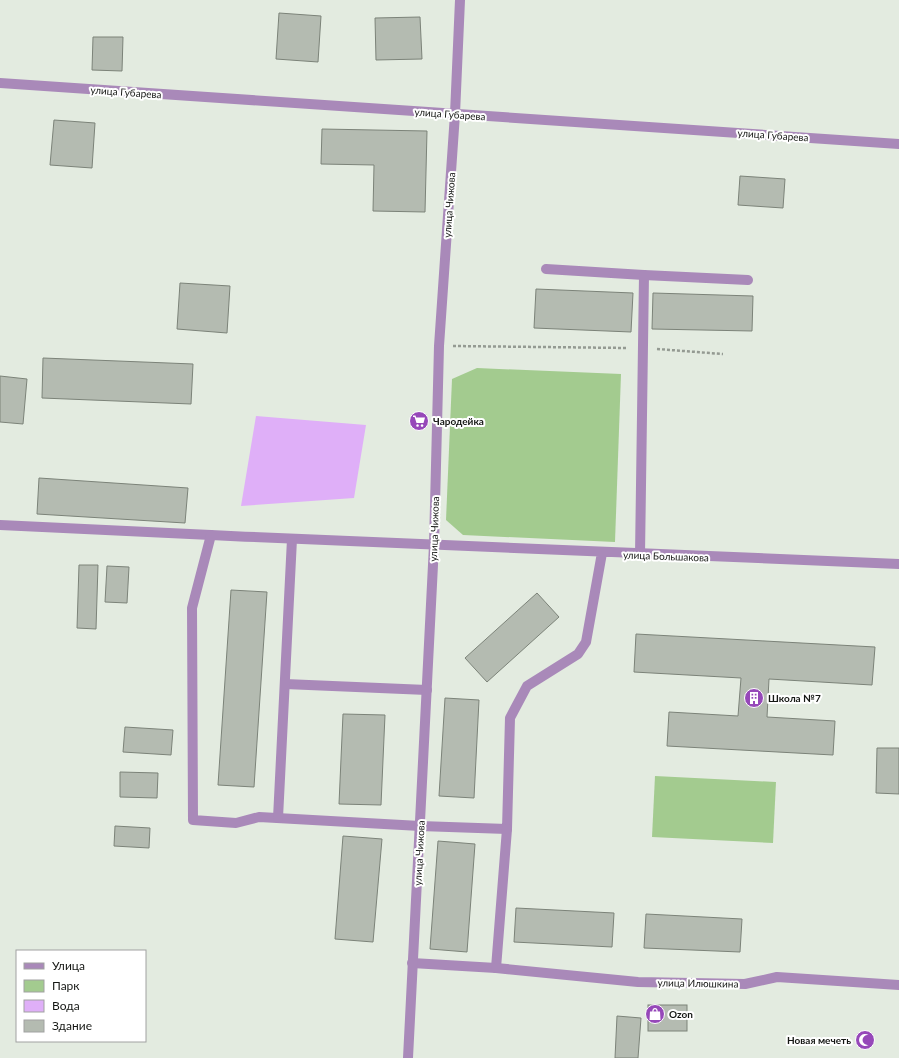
<svg xmlns="http://www.w3.org/2000/svg" width="899" height="1058" font-family="Lato,sans-serif">
  <style>
    .green { fill: #a3cb8f }
    .water { fill: #dfaff8 }
    .building { fill: #b4bbb1; stroke: #7c8379 }
    .lines { fill: none; stroke-linecap: round; stroke-linejoin: round }
    .path { stroke: #949a92; stroke-width: 2.5; stroke-dasharray: 3 2; stroke-linecap: butt }
    .minor { stroke: #a989b9; stroke-width: 10 }
    .labels { text-anchor: middle; dominant-baseline: central; stroke-width: 4; stroke-linejoin: round; paint-order: stroke }
    .street-label { font-size: 10px; fill: #151714; stroke: #fff }
    .poi-label { font-size: 10px; font-weight: bold; fill: #151714; stroke: #fff; text-anchor: start }
  </style>
  <rect width="100%" height="100%" fill="#e3ebe0"/>
  <g class="green">
    <path d="M477 368 621 374 615 542 463 535 446 520 452 379Z"/>
    <path d="M655 776 776 782 773 843 652 837Z"/>
  </g>
  <path class="water" d="M256 416 366 425 354 498 241 506Z"/>
  <g class="building">
    <path d="M279 13 321 16 318 62 276 59Z"/>
    <path d="M420 17 422 59 376 60 375 18Z"/>
    <path d="M93 37H123L122 71 92 70Z"/>
    <path d="M54 120 95 123 92 168 50 165Z"/>
    <path d="M322 129 427 131 425 212 373 211 374 165 321 164Z"/>
    <path d="M740 176 785 179 783 208 738 205Z"/>
    <path d="M180 283 230 286 227 333 177 329Z"/>
    <path d="M536 289 633 293 631 332 534 328Z"/>
    <path d="M653 293 753 296 752 331 652 329Z"/>
    <path d="M43 358 193 364 191 404 42 398Z"/>
    <path d="M0 376 27 379 23 424 0 422Z"/>
    <path d="M39 478 188 488 185 523 37 514Z"/>
    <path d="M79 565H98L96 629 77 628Z"/>
    <path d="M107 566 129 567 127 603 105 602Z"/>
    <path d="M231 590 267 592 254 787 218 785Z"/>
    <path d="M537 593 559 617 487 682 465 658Z"/>
    <path d="M636 634 875 647 872 685 769 679 767 717 835 721 833 755 667 746 669 712 738 716 741 678 634 672Z"/>
    <path d="M445 698 479 700 474 798 439 796Z"/>
    <path d="M343 714 385 715 381 805 339 804Z"/>
    <path d="M125 727 173 730 171 755 123 752Z"/>
    <path d="M877 748H899V794L876 793Z"/>
    <path d="M120 772 158 773 157 798 120 797Z"/>
    <path d="M115 826 150 828 149 848 114 846Z"/>
    <path d="M343 836 382 839 373 942 335 939Z"/>
    <path d="M438 841 475 844 467 952 430 949Z"/>
    <path d="M516 908 614 913 612 947 514 942Z"/>
    <path d="M646 914 742 919 740 952 644 948Z"/>
    <rect x="648" y="1005" width="39" height="26"/>
    <path d="M617 1016 641 1018 638 1058H615Z"/>
  </g>
  <g class="lines">
    <g class="path">
      <path d="M453 346 628 348"/>
      <path d="M657 349 723 354"/>
    </g>
    <g class="minor">
      <path d="M0 83 899 144"/>
      <path d="M546 269 644 275"/>
      <path d="M0 525 211 535"/>
      <path d="M602 553 586 642 578 654 527 686 510 718 507 829 420 826 259 817 236 823 193 820 192 608 211 535C440 546 669 556 899 564"/>
      <path d="M640 555C641 462 642 369 644 275L748 280"/>
      <path d="M285 684 427 690"/>
      <path d="M278 818 292 539"/>
      <path d="M412 963 496 968 507 829"/>
      <path d="M496 968 638 982 745 984 777 977 899 985"/>
      <path d="M408 1058 434 545 439 346 455 114 460 0"/>
    </g>
  </g>
  <defs>
    <g id="supermarket-disc" transform="scale(1)"><circle r="9.5" fill="#9648b9" stroke="#fff"/><path d="M-6-5.5h2.5l.6 2H6L4.5 2H-2.5L-4.4-4H-6ZM-1.5 3.2a1.3 1.3 0 1 0 .1 0ZM3 3.2a1.3 1.3 0 1 0 .1 0Z" fill="#fff"/></g>
    <g id="building-disc" transform="scale(1)"><circle r="9.5" fill="#9648b9" stroke="#fff"/><path d="M-4-6H4V6H1V3H-1V6H-4ZM-2.5-4.3h1.7v1.8h-1.7ZM.8-4.3h1.7v1.8H.8ZM-2.5-1h1.7V.8h-1.7ZM.8-1h1.7V.8H.8Z" fill="#fff"/></g>
    <g id="shop-disc" transform="scale(1)"><circle r="9.5" fill="#9648b9" stroke="#fff"/><path d="M-5-2.5h2.3a2.7 3.5 0 0 1 5.4 0H5L5.5 6h-11ZM-1.5-2.5h3a1.5 2.3 0 0 0-3 0Z" fill="#fff"/></g>
    <g id="mosque-disc" transform="scale(1)"><circle r="9.5" fill="#9648b9" stroke="#fff"/><path d="M3.5-4.9A6 6 0 1 0 3.5 4.9A5 5 0 1 1 3.5-4.9Z" fill="#fff"/></g>
  </defs>
  <g fill-rule="evenodd">
    <use href="#supermarket-disc" x="419" y="421"/>
    <use href="#building-disc" x="754" y="698"/>
    <use href="#shop-disc" x="655" y="1014"/>
    <use href="#mosque-disc" x="865" y="1040"/>
  </g>
  <g class="labels">
    <g class="street-label">
      <text transform="translate(126 92) rotate(4)">улица Губарева</text>
      <text transform="translate(450 114) rotate(4)">улица Губарева</text>
      <text transform="translate(773 135) rotate(4)">улица Губарева</text>
      <text transform="translate(449 205) rotate(-86)">улица Чижова</text>
      <text transform="translate(434 529) rotate(-88)">улица Чижова</text>
      <text transform="translate(666 556) rotate(2)">улица Большакова</text>
      <text transform="translate(419 853) rotate(-87)">улица Чижова</text>
      <text transform="translate(698 983) rotate(1)">улица Илюшкина</text>
    </g>
    <g class="poi-label">
      <text x="433" y="421">Чародейка</text>
      <text x="768" y="698">Школа №7</text>
      <text x="669" y="1014">Ozon</text>
      <text x="851" y="1040" text-anchor="end">Новая мечеть</text>
    </g>
  </g>
  <rect x="16" y="950" width="130" height="92" fill="#ffffff" stroke="#a1a2a1"/>
  <rect x="24" y="963" width="20" height="6" fill="#a989b9" stroke="#a1a2a1"/>
  <text x="52" y="970" font-size="12" fill="#151714">Улица</text>
  <rect x="24" y="980" width="20" height="12" fill="#a3cb8f" stroke="#a1a2a1"/>
  <text x="52" y="990" font-size="12" fill="#151714">Парк</text>
  <rect x="24" y="1000" width="20" height="12" fill="#dfaff8" stroke="#a1a2a1"/>
  <text x="52" y="1010" font-size="12" fill="#151714">Вода</text>
  <rect x="24" y="1020" width="20" height="12" fill="#b4bbb1" stroke="#a1a2a1"/>
  <text x="52" y="1030" font-size="12" fill="#151714">Здание</text>
</svg>
